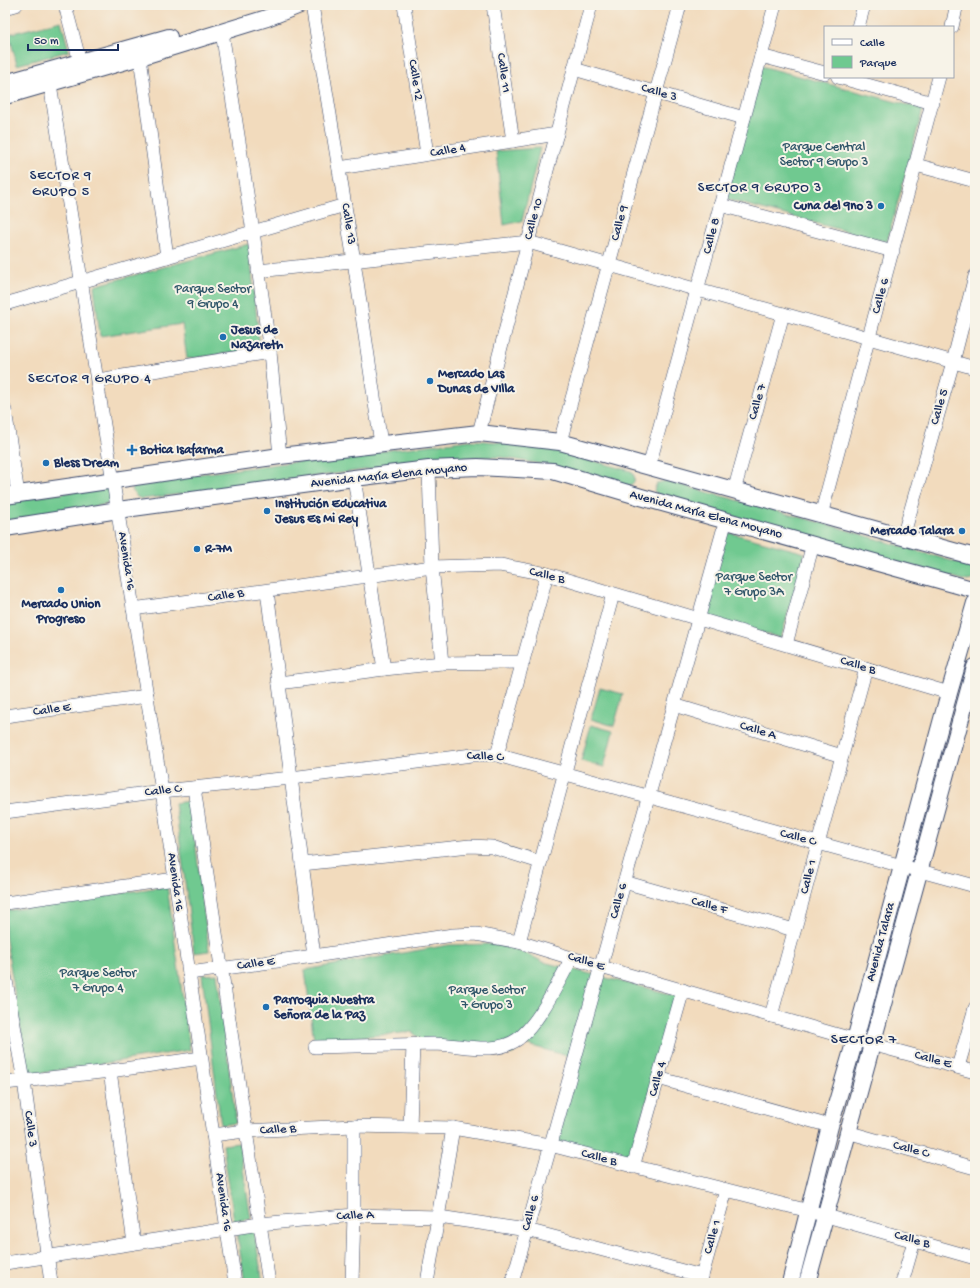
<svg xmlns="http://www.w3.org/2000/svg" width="980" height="1288" font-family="'Gochi Hand',sans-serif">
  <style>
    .green { fill: #6fc990; stroke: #457c77 }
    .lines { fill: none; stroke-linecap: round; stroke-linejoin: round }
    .minor-casing { stroke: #3b496c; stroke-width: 14 }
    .tertiary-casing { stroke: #3b496c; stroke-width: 18 }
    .minor { stroke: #fff; stroke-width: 13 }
    .tertiary { stroke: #fff; stroke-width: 16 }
    .poi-dot { fill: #1f6fb2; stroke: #f7f3e8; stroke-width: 1.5 }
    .labels { text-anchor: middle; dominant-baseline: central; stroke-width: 4; stroke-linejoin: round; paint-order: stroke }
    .street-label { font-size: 13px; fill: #1b2f5e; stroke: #f7f3e8 }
    .park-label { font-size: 13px; fill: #30566a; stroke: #f7f3e8 }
    .poi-label { font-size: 13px; font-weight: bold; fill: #1b2f5e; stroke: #f7f3e8; text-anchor: start }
    .neighbourhood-label { font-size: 14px; letter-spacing: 1px; fill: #1b2f5e; stroke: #f7f3e8 }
    .quarter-label { font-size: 15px; letter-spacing: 1px; fill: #1b2f5e; stroke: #f7f3e8 }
  </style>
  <rect width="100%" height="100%" fill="#f7f3e8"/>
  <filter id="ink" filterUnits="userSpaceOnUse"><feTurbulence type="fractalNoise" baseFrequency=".025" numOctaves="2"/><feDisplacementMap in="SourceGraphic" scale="8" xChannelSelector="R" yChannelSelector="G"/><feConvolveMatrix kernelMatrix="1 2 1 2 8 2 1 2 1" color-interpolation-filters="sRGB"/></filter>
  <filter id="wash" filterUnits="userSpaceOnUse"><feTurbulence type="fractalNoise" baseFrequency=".012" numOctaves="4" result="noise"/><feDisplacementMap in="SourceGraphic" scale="16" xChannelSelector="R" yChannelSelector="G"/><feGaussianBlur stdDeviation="0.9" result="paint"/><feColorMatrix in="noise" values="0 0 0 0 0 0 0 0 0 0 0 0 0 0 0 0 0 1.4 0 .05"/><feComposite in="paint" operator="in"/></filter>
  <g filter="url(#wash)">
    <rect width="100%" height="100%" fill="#f2dbbd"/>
    <g class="green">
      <path d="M61 21 69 51 17 65 9 34Z"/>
      <path d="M761 66 923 109 887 242 725 199Z"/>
      <path d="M540 148 522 221 504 225 496 151Z"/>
      <path d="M249 244 260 349 187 359 182 324 100 336 94 286Z"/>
      <path d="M470 440 535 445 631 471C637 478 635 484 627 487L547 465 500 457H475L387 467 142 499 137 497 132 490 135 482Z"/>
      <path d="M666 481 833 526 972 567 975 570V577L973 580 967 581 657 495 654 490 657 483Z"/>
      <path d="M110 487 111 501 108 504 5 521V501Z"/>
      <path d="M727 532 805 553 781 638 703 616Z"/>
      <path d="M600 688 623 694 614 726 591 719Z"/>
      <path d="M591 725 613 731 604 767 581 761Z"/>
      <path d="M190 801 209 951 194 953 175 803Z"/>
      <path d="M167 886 190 1050 28 1075 5 934V911Z"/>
      <path d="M497 944 526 953 543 962 678 996 630 1159 556 1141 578 1059 518 1042 513 1054 431 1048 412 1032 314 1041 305 970 449 945Z"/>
      <path d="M217 974 236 1123 221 1125 202 975Z"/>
      <path d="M239 1143 251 1219 234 1221 223 1145Z"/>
      <path d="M254 1231 263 1283H245L237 1233Z"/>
    </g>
  </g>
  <g filter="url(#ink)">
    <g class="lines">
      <g class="minor-casing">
        <g id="minor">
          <path d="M65 5 80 62"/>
          <path d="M312 5 354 261 381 444"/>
          <path d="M404 5 427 154"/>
          <path d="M493 5 513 141"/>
          <path d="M5 8 16 5"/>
          <path d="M858 27 864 5"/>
          <path d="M952 27 956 8"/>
          <path d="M222 32 253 232 270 352 280 456"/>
          <path d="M761 56 825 73"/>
          <path d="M140 57 167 257"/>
          <path d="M574 69 744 118"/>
          <path d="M48 75 50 84 162 791 235 1283"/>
          <path d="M838 77 933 103"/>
          <path d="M916 165 975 181"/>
          <path d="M339 168 557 134"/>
          <path d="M720 205 893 251"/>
          <path d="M258 271 528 242 975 368"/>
          <path d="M5 304 345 205"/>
          <path d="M98 380 270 352"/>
          <path d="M5 410 18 494"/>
          <path d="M479 433 528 242 591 5"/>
          <path d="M560 442 680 5"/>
          <path d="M649 466 775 5"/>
          <path d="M429 469 432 567 442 663"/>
          <path d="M354 478 384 669"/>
          <path d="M734 491 783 314"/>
          <path d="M821 515 939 77"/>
          <path d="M903 537 953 362 975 276"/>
          <path d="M267 591 314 956"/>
          <path d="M133 609 432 567 500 565 547 574 949 693"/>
          <path d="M786 644 813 544"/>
          <path d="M279 683 384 669 442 663 523 662"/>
          <path d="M674 705 842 756"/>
          <path d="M5 716 147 696"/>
          <path d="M497 755 547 574"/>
          <path d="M194 788 269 1283"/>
          <path d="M5 812 162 791 291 778 472 755H497L975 886"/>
          <path d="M302 864 470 846 492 847 540 862"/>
          <path d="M624 882 794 930"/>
          <path d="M5 903 175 879"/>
          <path d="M519 942 613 594"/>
          <path d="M189 973 314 956 453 935 476 934 519 942 601 967 838 1035 975 1072"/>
          <path d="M5 975 24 1081 51 1283"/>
          <path d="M771 1016 866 668"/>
          <path d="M315 1047C355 1046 394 1045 434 1044 461 1044 494 1056 518 1039 540 1022 558 982 572 958"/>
          <path d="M958 1067 975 1008"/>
          <path d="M110 1071 134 1243"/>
          <path d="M658 1078 830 1126"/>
          <path d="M5 1083 110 1071 201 1058"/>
          <path d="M410 1126 413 1045"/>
          <path d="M847 1132 975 1168"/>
          <path d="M213 1135 245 1131 354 1126 453 1128 550 1145 809 1211 975 1258"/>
          <path d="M633 1167 683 990"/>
          <path d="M5 1263 260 1224 354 1215 439 1217 527 1230 702 1276"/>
          <path d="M352 1283 354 1215V1126"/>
          <path d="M427 1283 453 1128"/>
          <path d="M512 1283 726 520"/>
          <path d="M700 1283 726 1190"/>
          <path d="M902 1283 914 1241"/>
        </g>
      </g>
      <g class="tertiary-casing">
        <g id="tertiary">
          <path d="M5 83 169 37"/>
          <path d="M5 96 140 57 267 18 300 5"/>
          <path d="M5 496 280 456 479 433 560 442 975 557"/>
          <path d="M5 528 118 510 354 478 429 469 478 467 553 471 641 497 975 590"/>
          <path d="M790 1283 830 1126 855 1040 949 693 975 603"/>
          <path d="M807 1283 975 667"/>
        </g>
      </g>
      <use href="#minor" class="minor"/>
      <use href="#tertiary" class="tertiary"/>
    </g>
  </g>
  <g class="poi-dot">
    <circle cx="881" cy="206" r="4"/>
    <circle cx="223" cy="337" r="4"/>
    <circle cx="430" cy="381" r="4"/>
    <path d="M130 444h4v4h4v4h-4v4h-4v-4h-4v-4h4z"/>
    <circle cx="46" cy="463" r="4"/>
    <circle cx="267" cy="511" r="4"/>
    <circle cx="962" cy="531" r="4"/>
    <circle cx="197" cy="549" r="4"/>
    <circle cx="61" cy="590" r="4"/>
    <circle cx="266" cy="1007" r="4"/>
  </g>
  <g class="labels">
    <g class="street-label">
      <text transform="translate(503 73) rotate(82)">Calle 11</text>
      <text transform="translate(415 80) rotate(81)">Calle 12</text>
      <text transform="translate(659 93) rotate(16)">Calle 3</text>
      <text transform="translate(448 151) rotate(-9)">Calle 4</text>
      <text transform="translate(534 219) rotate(-75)">Calle 10</text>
      <text transform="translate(620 223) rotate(-75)">Calle 9</text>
      <text transform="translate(348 224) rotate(81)">Calle 13</text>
      <text transform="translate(712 236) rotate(-75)">Calle 8</text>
      <text transform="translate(881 296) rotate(-75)">Calle 6</text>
      <text transform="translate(758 402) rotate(-74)">Calle 7</text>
      <text transform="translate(940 407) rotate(-74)">Calle 5</text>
      <text transform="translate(389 476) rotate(-6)">Avenida María Elena Moyano</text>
      <text transform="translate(706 515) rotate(15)">Avenida María Elena Moyano</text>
      <text transform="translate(126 561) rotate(81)">Avenida 16</text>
      <text transform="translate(547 576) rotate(14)">Calle B</text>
      <text transform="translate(226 596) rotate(-8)">Calle B</text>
      <text transform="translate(858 666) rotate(17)">Calle B</text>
      <text transform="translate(52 710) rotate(-8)">Calle E</text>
      <text transform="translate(758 731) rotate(17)">Calle A</text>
      <text transform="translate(485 757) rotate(3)">Calle C</text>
      <text transform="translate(163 791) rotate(-6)">Calle C</text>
      <text transform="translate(798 838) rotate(15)">Calle C</text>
      <text transform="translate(809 877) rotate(-75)">Calle 1</text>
      <text transform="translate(175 882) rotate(82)">Avenida 16</text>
      <text transform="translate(619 901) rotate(-74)">Calle 6</text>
      <text transform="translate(709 906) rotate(16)">Calle F</text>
      <text transform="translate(881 942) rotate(-75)">Avenida Talara</text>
      <text transform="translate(586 962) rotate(17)">Calle E</text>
      <text transform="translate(256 964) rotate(-8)">Calle E</text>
      <text transform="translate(933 1060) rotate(15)">Calle E</text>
      <text transform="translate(658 1079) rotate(-74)">Calle 4</text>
      <text transform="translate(30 1129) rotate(82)">Calle 3</text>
      <text transform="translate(278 1130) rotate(-3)">Calle B</text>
      <text transform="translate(911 1150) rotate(15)">Calle C</text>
      <text transform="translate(599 1158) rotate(15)">Calle B</text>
      <text transform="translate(223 1202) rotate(82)">Avenida 16</text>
      <text transform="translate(531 1213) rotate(-74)">Calle 6</text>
      <text transform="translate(355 1216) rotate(-2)">Calle A</text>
      <text transform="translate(713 1237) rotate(-74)">Calle 1</text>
      <text transform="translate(912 1240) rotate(16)">Calle B</text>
    </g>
    <g class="park-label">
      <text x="824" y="147">Parque Central<tspan x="824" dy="15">Sector 9 Grupo 3</tspan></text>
      <text x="213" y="289">Parque Sector<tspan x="213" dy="15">9 Grupo 4</tspan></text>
      <text x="754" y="577">Parque Sector<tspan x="754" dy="15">7 Grupo 3A</tspan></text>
      <text x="98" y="973">Parque Sector<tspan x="98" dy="15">7 Grupo 4</tspan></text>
      <text x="487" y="990">Parque Sector<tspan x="487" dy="15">7 Grupo 3</tspan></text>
    </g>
    <g class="poi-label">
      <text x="873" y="206" text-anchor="end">Cuna del 9no 3</text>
      <text x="231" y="330">Jesus de<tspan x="231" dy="15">Nazareth</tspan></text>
      <text x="438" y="374">Mercado Las<tspan x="438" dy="15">Dunas de VIlla</tspan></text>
      <text x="140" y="450">Botica Isafarma</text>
      <text x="54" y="463">Bless Dream</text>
      <text x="275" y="504">Institución Educativa<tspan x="275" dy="15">Jesus Es Mi Rey</tspan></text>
      <text x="954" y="531" text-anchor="end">Mercado Talara</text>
      <text x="205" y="549">R-7M</text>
      <text x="61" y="604" text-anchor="middle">Mercado Union<tspan x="61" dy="15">Progreso</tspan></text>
      <text x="274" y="1000">Parroquia Nuestra<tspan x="274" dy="15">Señora de la Paz</tspan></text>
    </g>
    <g class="neighbourhood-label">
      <text x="61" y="176">SECTOR 9<tspan x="61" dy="16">GRUPO 5</tspan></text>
      <text x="760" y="188">SECTOR 9 GRUPO 3</text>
      <text x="90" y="379">SECTOR 9 GRUPO 4</text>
    </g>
    <g class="quarter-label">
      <text x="864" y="1040">SECTOR 7</text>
    </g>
  </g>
  <rect width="980" height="1288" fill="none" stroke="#f7f3e8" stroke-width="20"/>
  <rect x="824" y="26" width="130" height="52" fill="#f7f3e8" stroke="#9fa5b1"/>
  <rect x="832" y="39" width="20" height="6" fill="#ffffff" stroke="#9fa5b1"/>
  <text x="860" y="46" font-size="12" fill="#1b2f5e">Calle</text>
  <rect x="832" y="56" width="20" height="12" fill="#6fc990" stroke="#9fa5b1"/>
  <text x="860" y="66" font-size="12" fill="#1b2f5e">Parque</text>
  <path d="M28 44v6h90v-6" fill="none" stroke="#1b2f5e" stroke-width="2"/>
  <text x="34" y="44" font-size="12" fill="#1b2f5e" stroke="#f7f3e8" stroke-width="3" paint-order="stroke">50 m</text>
</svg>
